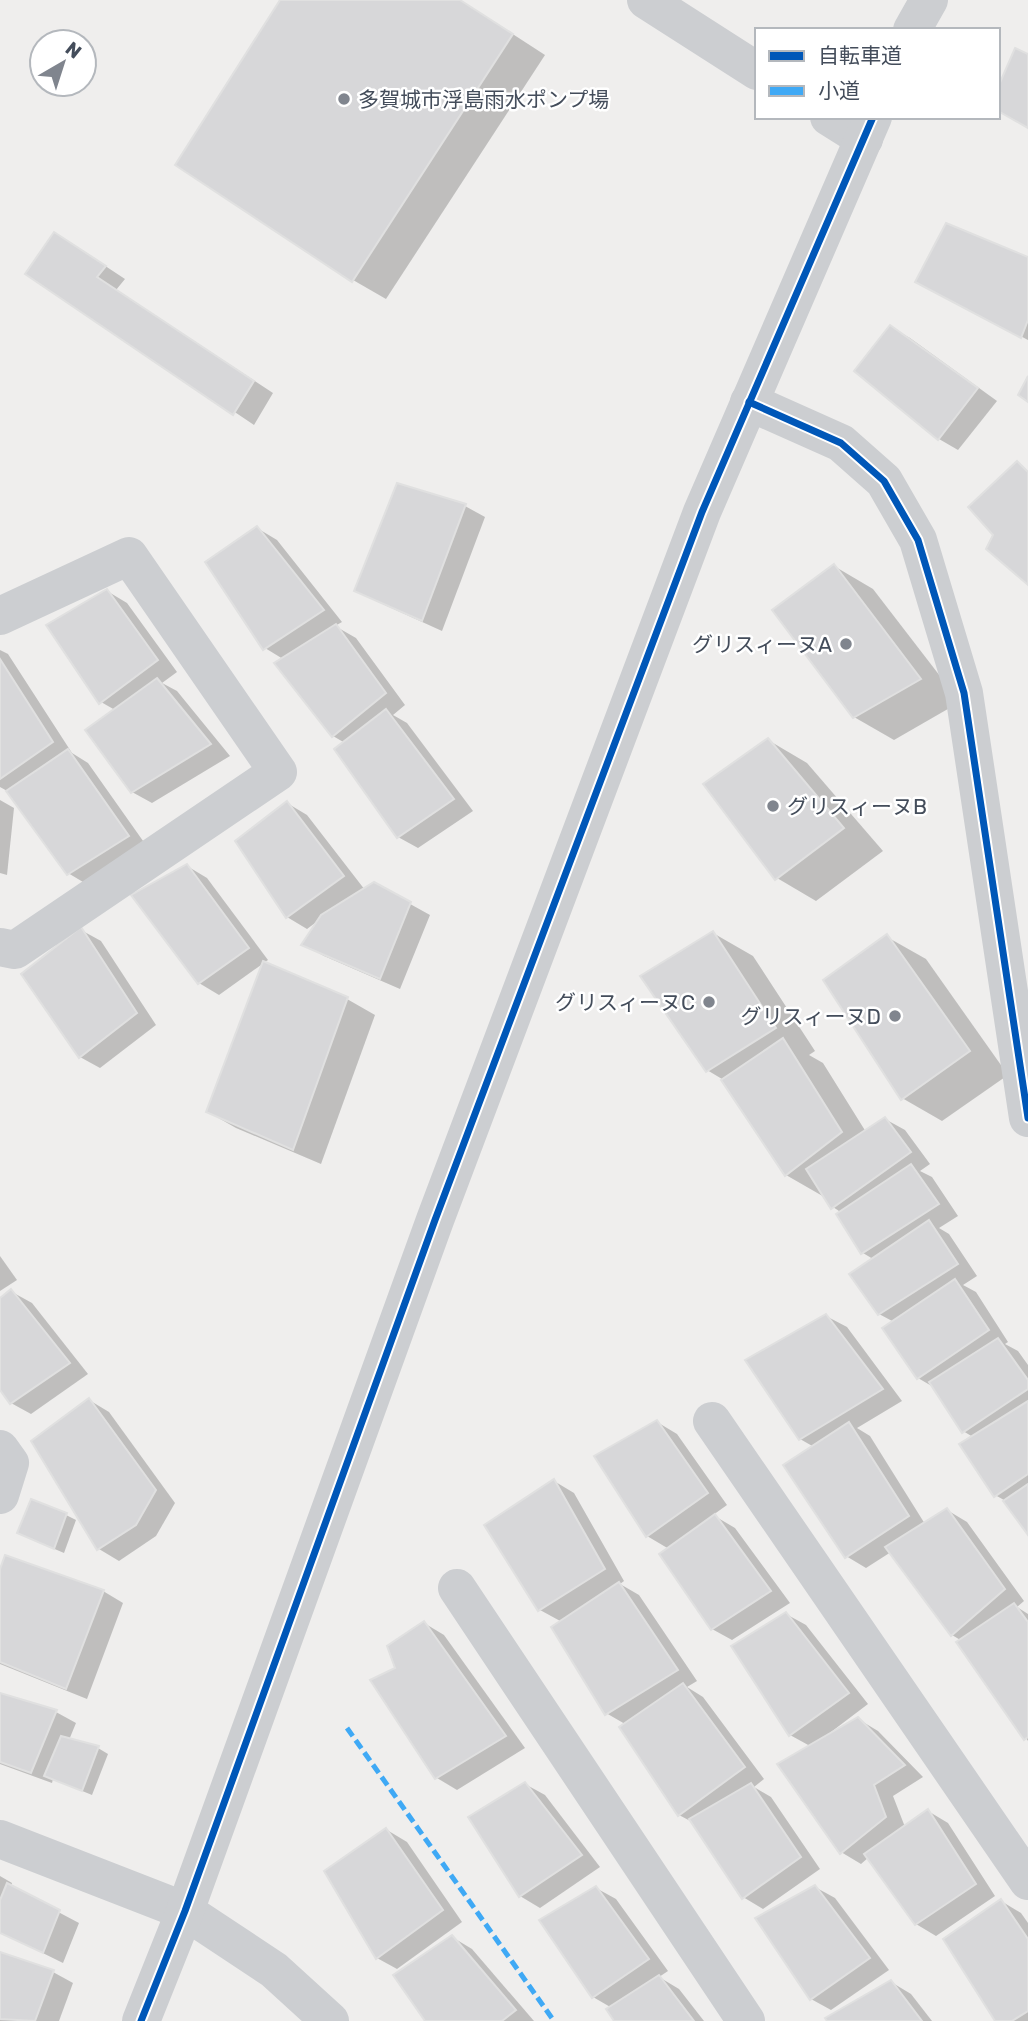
<svg xmlns="http://www.w3.org/2000/svg" width="1028" height="2021" font-family="Rubik,'Noto Sans JP',sans-serif">
  <style>
    .shadow { fill: #0003 }
    .building { fill: #d7d7d9; stroke: #e0e0e0; stroke-width: 2 }
    .lines { fill: none; stroke-linecap: round; stroke-linejoin: round }
    .minor { stroke: #ccced1; stroke-width: 38 }
    .tertiary { stroke: #ccced1; stroke-width: 38 }
    .quiet { stroke: #3fa9f5; stroke-width: 5; stroke-dasharray: 10 5; stroke-linecap: butt }
    .cycleway-casing { stroke: #fff; stroke-width: 11 }
    .cycleway { stroke: #0057b8; stroke-width: 7 }
    .poi-dot { fill: #80858e; stroke: #fff; stroke-width: 2.5 }
    .labels { text-anchor: middle; dominant-baseline: central; stroke-width: 5; stroke-linejoin: round; paint-order: stroke }
    .poi-label { font-size: 21px; fill: #444d5b; stroke: #fff; text-anchor: end }
  </style>
  <rect width="100%" height="100%" fill="#efeeed"/>
  <g class="shadow">
    <path d="M282 0H460L545 55 386 299 353 280Z"/>
    <path d="M75 246 125 279 116 290 273 393 254 425 28 273Z"/>
    <path d="M1028 259V340L937 292Z"/>
    <path d="M890 327 910 338 997 401 958 450 939 439Z"/>
    <path d="M465 506 485 517 442 631 376 601 356 590Z"/>
    <path d="M257 528 277 540 342 622 335 626 356 638 405 705 393 715 407 723 473 811 418 848 398 837 345 743 333 736 283 659 265 648Z"/>
    <path d="M834 566 873 589 960 702 894 740 854 717Z"/>
    <path d="M107 591 127 603 177 672 162 683 177 691 230 756 152 803 132 792 115 710 101 702Z"/>
    <path d="M0 650 8 654 72 753 88 763 148 848 88 885 68 873 9 792 0 787Z"/>
    <path d="M768 740 807 763 883 851 816 901 777 878Z"/>
    <path d="M0 800 14 808 7 875 0 873Z"/>
    <path d="M287 803 307 815 365 890 374 884 430 915 400 989 324 956 304 945 319 920 307 929 287 917Z"/>
    <path d="M187 866 207 878 268 960 219 995 199 983Z"/>
    <path d="M81 930 101 941 156 1025 100 1068 80 1057Z"/>
    <path d="M713 933 753 956 815 1051 809 1055 823 1063 866 1132 885 1119 905 1130 930 1164 920 1171 932 1177 958 1216 939 1228 949 1234 977 1276 963 1285 976 1292 1008 1342 1005 1344 1018 1351 1028 1365V1532L1004 1500 995 1495 973 1437 963 1431 935 1388 918 1378 894 1322 879 1314 873 1259 863 1253 839 1215 842 1213 833 1207 826 1198 786 1175 722 1079 707 1070Z"/>
    <path d="M887 937 926 959 1008 1075 942 1121 902 1098Z"/>
    <path d="M347 999 375 1015 321 1164 236 1128 208 1112Z"/>
    <path d="M0 1256 17 1280 0 1291Z"/>
    <path d="M12 1292 32 1303 88 1374 31 1414 11 1403 0 1387V1300Z"/>
    <path d="M826 1316 847 1327 902 1401 857 1428 870 1436 925 1524 947 1510 967 1522 1024 1601 1017 1607 1028 1614V1741L962 1641 952 1635 891 1552 866 1568 846 1556 814 1447 800 1439Z"/>
    <path d="M89 1400 109 1412 175 1503 156 1536 119 1561 99 1549 33 1442Z"/>
    <path d="M657 1422 677 1434 727 1505 713 1515 735 1528 790 1603 732 1640 712 1629 669 1549 647 1536 596 1457Z"/>
    <path d="M554 1481 574 1493 624 1581 620 1584 639 1595 697 1681 687 1687 703 1697 764 1779 754 1787 771 1797 820 1869 763 1909 743 1897 694 1823 679 1815 621 1727 625 1724 606 1713 562 1622 540 1610Z"/>
    <path d="M66 1515 76 1520 64 1553 29 1538Z"/>
    <path d="M0 1574 103 1591 123 1603 87 1699 0 1664Z"/>
    <path d="M786 1614 806 1625 868 1704 831 1732 832 1734 858 1719 878 1731 923 1777 893 1796 905 1827 928 1811 948 1823 995 1896 936 1936 916 1924 869 1857 861 1864 841 1852 810 1746 790 1735Z"/>
    <path d="M424 1623 444 1635 525 1748 457 1790 437 1778Z"/>
    <path d="M0 1695 56 1712 76 1723 69 1740 98 1748 108 1754 92 1795 53 1779 52 1783 0 1764Z"/>
    <path d="M525 1784 545 1795 600 1867 540 1908 520 1896Z"/>
    <path d="M387 1830 407 1842 462 1922 397 1969 377 1958Z"/>
    <path d="M0 1876 12 1883 11 1887 79 1923 63 1963 0 1932Z"/>
    <path d="M815 1887 835 1898 889 1970 831 2010 811 1999Z"/>
    <path d="M596 1888 616 1899 668 1971 659 1977 679 1989 704 2021H616L612 2008 593 1997Z"/>
    <path d="M1001 1901 1021 1913 1028 1923V2021H997Z"/>
    <path d="M452 1937 472 1949 534 2021H427Z"/>
    <path d="M0 1954 53 1972 73 1983 59 2021H0Z"/>
    <path d="M891 1982 911 1994 932 2021H829Z"/>
  </g>
  <g class="building">
    <path d="M280 0H460L513 34 352 282 175 165Z"/>
    <path d="M1015 48 1028 54V128L998 111V87Z"/>
    <path d="M946 223 1028 257V320L1021 338 915 282Z"/>
    <path d="M54 232 106 266 97 277 254 381 233 415 25 274Z"/>
    <path d="M890 325 978 388 938 440 854 371Z"/>
    <path d="M1028 376V402L1018 395Z"/>
    <path d="M1017 461 1028 472V585L986 549 993 535 968 507Z"/>
    <path d="M397 483 466 504 422 621 354 591Z"/>
    <path d="M257 526 324 610 263 650 205 562Z"/>
    <path d="M834 564 921 679 853 718 772 610Z"/>
    <path d="M107 589 158 660 99 704 46 625Z"/>
    <path d="M336 624 386 693 332 737 274 663Z"/>
    <path d="M0 659 53 742 0 779Z"/>
    <path d="M157 678 211 744 131 793 85 730Z"/>
    <path d="M386 709 454 799 397 838 334 749Z"/>
    <path d="M768 738 844 828 775 880 703 784Z"/>
    <path d="M68 749 129 836 67 875 6 791Z"/>
    <path d="M287 801 344 876 286 918 235 841Z"/>
    <path d="M187 864 249 948 198 984 131 895Z"/>
    <path d="M374 882 411 902 380 979 301 945 321 915Z"/>
    <path d="M81 927 137 1013 79 1058 21 974Z"/>
    <path d="M713 931 776 1028 706 1072 640 976Z"/>
    <path d="M887 934 970 1051 901 1100 823 980Z"/>
    <path d="M263 961 348 997 293 1150 206 1112Z"/>
    <path d="M783 1038 842 1132 785 1176 721 1080Z"/>
    <path d="M885 1117 911 1152 831 1209 806 1169Z"/>
    <path d="M911 1164 939 1204 861 1254 836 1214Z"/>
    <path d="M929 1220 958 1264 878 1315 849 1274Z"/>
    <path d="M955 1279 989 1330 917 1379 882 1328Z"/>
    <path d="M11 1289 70 1363 10 1404 0 1390V1298Z"/>
    <path d="M826 1314 883 1389 799 1440 745 1360Z"/>
    <path d="M998 1338 1028 1380V1389L962 1433 929 1382Z"/>
    <path d="M89 1398 156 1490 136 1525 97 1550 31 1441Z"/>
    <path d="M1028 1401V1474L994 1497 959 1444Z"/>
    <path d="M657 1420 708 1493 646 1537 594 1456Z"/>
    <path d="M849 1422 909 1516 845 1558 783 1465Z"/>
    <path d="M554 1479 605 1569 538 1611 484 1525Z"/>
    <path d="M1028 1484V1535L1003 1501Z"/>
    <path d="M31 1499 67 1513 54 1549 17 1533Z"/>
    <path d="M947 1508 1005 1589 951 1636 885 1547Z"/>
    <path d="M715 1514 771 1591 711 1630 659 1554Z"/>
    <path d="M5 1555 104 1590 66 1689 0 1662V1569Z"/>
    <path d="M619 1582 678 1670 605 1715 551 1627Z"/>
    <path d="M1014 1603 1028 1622V1737L1024 1740 956 1642Z"/>
    <path d="M786 1612 849 1693 789 1736 731 1646Z"/>
    <path d="M424 1621 506 1736 435 1779 370 1680 395 1668 387 1646Z"/>
    <path d="M683 1683 745 1767 678 1816 619 1727Z"/>
    <path d="M0 1693 57 1710 31 1773 0 1762Z"/>
    <path d="M858 1717 905 1765 874 1785 886 1817 840 1854 777 1764Z"/>
    <path d="M61 1736 99 1746 82 1791 44 1776Z"/>
    <path d="M525 1782 582 1855 519 1897 468 1817Z"/>
    <path d="M751 1783 801 1857 742 1899 689 1819Z"/>
    <path d="M928 1809 976 1884 915 1925 864 1854Z"/>
    <path d="M386 1828 443 1910 376 1959 324 1871Z"/>
    <path d="M7 1883 60 1910 43 1953 0 1933V1900Z"/>
    <path d="M815 1885 870 1958 810 2000 755 1918Z"/>
    <path d="M596 1886 649 1959 592 1998 539 1920Z"/>
    <path d="M1001 1899 1028 1939V2011L1012 2021H995L943 1939Z"/>
    <path d="M452 1935 516 2010 502 2021H425L393 1975Z"/>
    <path d="M0 1952 54 1970 35 2021 0 2019Z"/>
    <path d="M659 1975 694 2021H614L606 2009Z"/>
    <path d="M891 1980 922 2021H827L825 2018Z"/>
  </g>
  <g class="lines">
    <g class="minor">
      <path d="M646 0 757 71"/>
      <path d="M829 117 864 139"/>
      <path d="M749 402 841 443 884 481 918 540 964 693 1028 1118"/>
      <path d="M0 616 129 556 278 772 15 950 0 947"/>
      <path d="M712 1421 1028 1881"/>
      <path d="M0 1449 10 1463 0 1495"/>
      <path d="M457 1588 746 2021"/>
      <path d="M0 1839 185 1911"/>
    </g>
    <g class="tertiary">
      <path d="M912 30 929 0"/>
      <path d="M185 1911 274 1970 330 2021"/>
      <path d="M141 2021 185 1911 435 1220 702 512 873 117"/>
    </g>
    <path class="quiet" d="M347 1728 554 2021"/>
    <g class="cycleway-casing">
      <g id="cycleway">
        <path d="M749 402 841 443 884 481 918 540 964 693 1028 1118"/>
        <path d="M141 2021 185 1911 435 1220 702 512 873 117"/>
      </g>
    </g>
    <use href="#cycleway" class="cycleway"/>
  </g>
  <g class="poi-dot">
    <circle cx="344" cy="99" r="7"/>
    <circle cx="846" cy="644" r="7"/>
    <circle cx="773" cy="806" r="7"/>
    <circle cx="709" cy="1002" r="7"/>
    <circle cx="895" cy="1016" r="7"/>
  </g>
  <g class="labels">
    <g class="poi-label">
      <text x="358" y="99" text-anchor="start">多賀城市浮島雨水ポンプ場</text>
      <text x="832" y="644">グリスィーヌA</text>
      <text x="787" y="806" text-anchor="start">グリスィーヌB</text>
      <text x="695" y="1002">グリスィーヌC</text>
      <text x="881" y="1016">グリスィーヌD</text>
    </g>
  </g>
  <rect x="755" y="28" width="245" height="91" fill="#ffffff" stroke="#b4b8bd" stroke-width="2"/>
  <rect x="769" y="51" width="35" height="10" fill="#0057b8" stroke="#b4b8bd" stroke-width="2"/>
  <text x="818" y="63" font-size="21" fill="#444d5b">自転車道</text>
  <rect x="769" y="86" width="35" height="10" fill="#3fa9f5" stroke="#b4b8bd" stroke-width="2"/>
  <text x="818" y="98" font-size="21" fill="#444d5b">小道</text>
  <g transform="translate(63 63) rotate(39)"><circle r="33" fill="#ffffff" stroke="#b4b8bd" stroke-width="2"/>
  <path d="M0-5L12 26L0 18L-12 26Z" fill="#80858e"/>
  <text y="-10" font-size="19" font-weight="bold" text-anchor="middle" fill="#444d5b">N</text>
  </g>
</svg>
